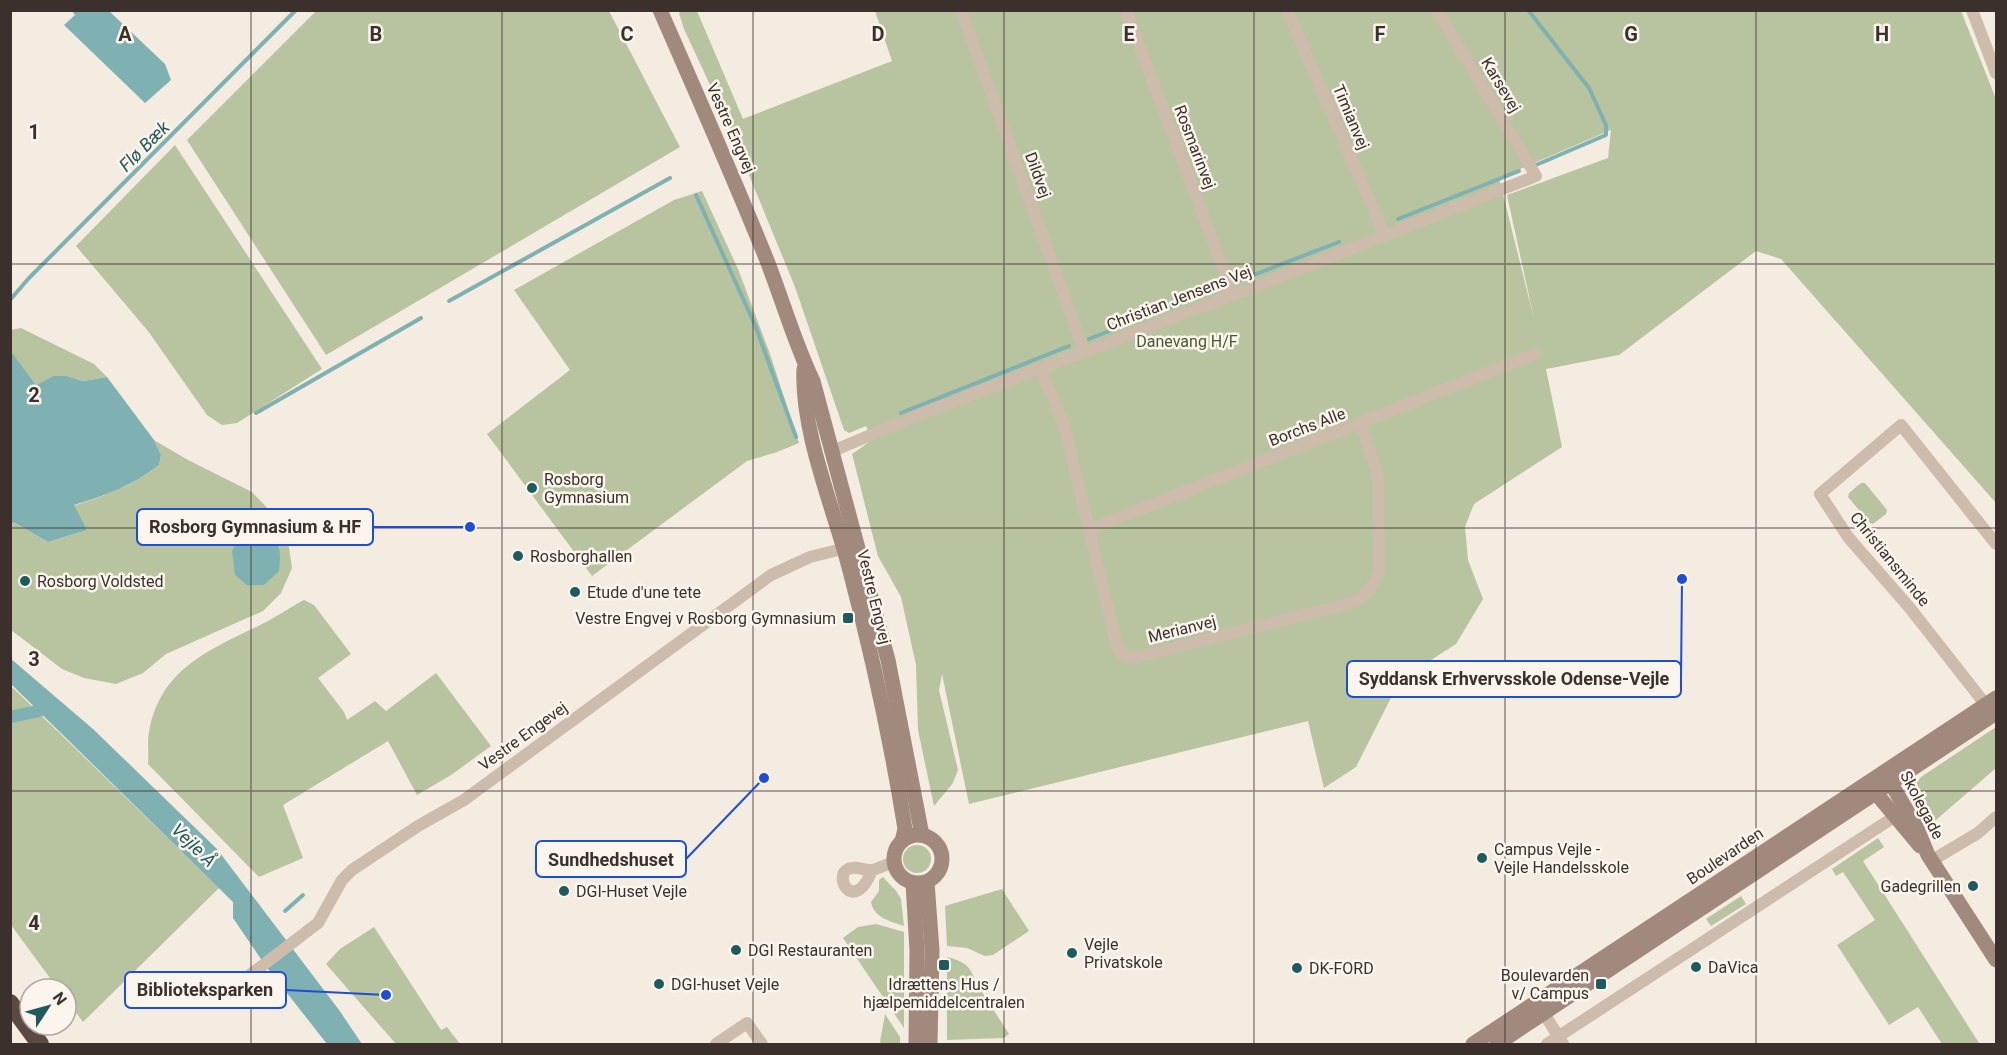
<svg xmlns="http://www.w3.org/2000/svg" width="2007" height="1055" font-family="Roboto,sans-serif">
  <style>
    .green { fill: #b8c4a0; fill-rule: evenodd }
    .water { fill: #7fb0b2 }
    .lines { fill: none; stroke-linecap: round; stroke-linejoin: round }
    .stream { stroke: #7fb0b2; stroke-width: 4 }
    .canal { stroke: #7fb0b2; stroke-width: 12 }
    .street { stroke: #cdbbac; stroke-width: 12 }
    .secondary { stroke: #a18a7d; stroke-width: 15 }
    .highway { stroke: #5c4a42; stroke-width: 18 }
    .grid { fill: none; stroke: #3b302b; stroke-width: 1.5; stroke-opacity: 0.55 }
    .poi-dot { fill: #1f5a5e; stroke: #fbf5ee; stroke-width: 2 }
    .labels { text-anchor: middle; dominant-baseline: central; stroke-width: 5; stroke-linejoin: round; paint-order: stroke }
    .street-label { font-size: 16px; fill: #3b302b; stroke: #fbf5ee }
    .park-label { font-size: 16px; fill: #4a5a2e; stroke: #fbf5ee }
    .poi-label { font-size: 16px; fill: #3b302b; stroke: #fbf5ee; text-anchor: start }
    .water-label { font-size: 18px; font-style: italic; fill: #1f5a5e; stroke: #fbf5ee }
    .grid-label { font-size: 20px; text-anchor: middle; font-weight: bold; fill: #3b302b; stroke: #fbf5ee; stroke-width: 5; stroke-linejoin: round; paint-order: stroke }
    .leader { fill: none; stroke: #1d4ed8; stroke-width: 2 }
    .callout-dot { fill: #1d4ed8; stroke: #fbf5ee; stroke-width: 2 }
    .callout { fill: #fbf5ee; stroke: #1d4ed8; stroke-width: 2 }
    .callout-label { font-size: 18px; text-anchor: middle; font-weight: bold; fill: #3b302b }
  </style>
  <rect width="100%" height="100%" fill="#f4ebe1"/>
  <g class="green">
    <path d="M609 11 680 147 326 355 187 140 316 11Z"/>
    <path d="M682 11H697L743 119 892 61 875 11H1961L1996 99V503L1781 259 1756 251 1619 355 1546 369 1562 447 1474 504 1465 527 1468 560 1483 599 1456 644 1400 680 1356 767 1324 788 1308 721 969 804 942 674 939 690 958 770 953 783 934 806 918 730 916 665 901 597 878 556 852 454 872 440 866 426 849 433 844 430 795 287 726 119 684 29 679 13ZM1611 130 1608 158 1507 195 1534 319 1499 178Z"/>
    <path d="M175 145 322 369 237 423 222 425 207 415 148 331 76 246Z"/>
    <path d="M702 191 738 269 770 354 799 443 777 452 747 461 592 576 487 434 570 370 514 290 674 200Z"/>
    <path d="M21 328 94 364 107 377 83 381 67 376 36 385 12 354H11V330Z"/>
    <path d="M154 440 188 460 252 492 277 518 288 541 292 568 281 593 263 611 166 654 143 673 116 684 84 678 62 669 11 630 10 522 17 524 48 542 87 530 73 506C104 496 134 485 159 465L161 455Z"/>
    <path d="M1861 483H1865L1887 510 1886 514 1873 524 1870 523 1848 497 1849 493Z"/>
    <path d="M304 600 314 605 351 654 318 678 344 712 347 720 375 701 386 711 436 673 491 746 451 775 417 795 388 741 283 805 303 858 259 877 148 764C149 754 147 742 149 732 161 668 208 651 260 625 275 618 289 608 304 600Z"/>
    <path d="M10 685 219 888 83 1022 66 999V989H58L11 925Z"/>
    <path d="M1996 727V768L1929 826 1911 793 1912 787 1921 777Z"/>
    <path d="M1878 838 1884 847 1863 861 1979 1043 1977 1044H1942L1918 1007 1889 1025 1837 945 1875 920 1843 872 1836 876 1832 869Z"/>
    <circle cx="917" cy="859" r="14"/>
    <path d="M883 877 897 892 901 899 904 926C890 921 874 918 871 902L879 891V880Z"/>
    <path d="M1002 889 1029 931 993 955 985 956 967 948 947 946 945 906Z"/>
    <path d="M1741 896 1746 904 1711 926 1706 919Z"/>
    <path d="M876 924 904 932V1028L843 938 858 927Z"/>
    <path d="M374 927 441 1030 447 1027 460 1044H396L326 964 340 949Z"/>
    <path d="M947 957C962 960 971 966 975 981L1009 1034 1004 1038 947 1040Z"/>
    <path d="M885 1014 900 1037V1044H882L880 1042Z"/>
  </g>
  <g class="water">
    <path d="M72 11H109L165 64 171 80 145 103 64 25 75 15Z"/>
    <path d="M12 353 36 385 54 376H67L83 381 107 377 154 440 161 455 159 465C134 485 104 496 74 505L87 530 48 542 17 524 11 522Z"/>
    <path d="M259 526C279 541 282 547 279 571L264 585H247L235 575 232 551 243 531Z"/>
    <path d="M10 658 93 729 217 849 339 1010 362 1044H327L265 965 233 918V902L11 684Z"/>
  </g>
  <g class="lines">
    <g class="stream">
      <path d="M1528 10 1589 88 1606 125V135L1536 165"/>
      <path d="M696 195 755 325 796 437"/>
      <path d="M1398 219 1519 171"/>
      <path d="M1235 282 1339 242"/>
      <path d="M10 300 29 278 296 10"/>
      <path d="M449 301 670 178"/>
      <path d="M1089 339 1216 289"/>
      <path d="M256 413 421 318"/>
      <path d="M901 413 1069 346"/>
      <path d="M285 911 303 895"/>
    </g>
    <path class="canal" d="M10 717 39 711 50 705"/>
    <g class="street">
      <path d="M961 10 1084 351"/>
      <path d="M1126 10 1233 295"/>
      <path d="M1287 10 1385 236"/>
      <path d="M1972 10 1996 73"/>
      <path d="M1040 368 1064 425 1117 647 1123 654 1133 658 1355 602C1368 594 1373 586 1379 571L1378 477 1361 424"/>
      <path d="M833 451 913 417 1233 295 1536 176 1437 10"/>
      <path d="M1090 529 1535 354"/>
      <path d="M1986 705 1909 607 1848 537 1820 494 1901 425 1996 544"/>
      <path d="M1931 861 1978 833 1996 817"/>
      <path d="M872 870C855 915 832 877 848 869 857 865 863 871 872 870 878 869 887 864 894 862"/>
      <path d="M233 988 318 923 342 880 352 870 418 826 464 800 771 575 810 557 850 547"/>
      <path d="M1540 1007 1563 1044"/>
      <path d="M716 1044 747 1023 762 1044"/>
      <path d="M1547 1044 1894 817"/>
    </g>
    <g class="secondary">
      <path d="M660 10C696 92 732 174 766 258 782 298 794 342 813 381L888 660 922 835"/>
      <path d="M804 369C801 431 833 506 849 567 872 654 891 741 905 829L902 841"/>
      <path d="M1886 775 1916 826 1928 855 1996 960"/>
      <path d="M1870 786 1920 846"/>
      <circle cx="918" cy="859" r="24"/>
      <path d="M927 882 932 950 930 1044"/>
      <path d="M913 883 917 950 916 1044"/>
      <path d="M1473 1044 1996 698"/>
      <path d="M1497 1044 1996 713"/>
    </g>
    <path class="highway" d="M10 1003 40 1044"/>
  </g>
  <path class="grid" d="M251 10V1044M502 10V1044M753 10V1044M1004 10V1044M1254 10V1044M1505 10V1044M1756 10V1044M10 264H1996M10 528H1996M10 791H1996"/>
  <g class="poi-dot">
    <circle cx="532" cy="488" r="6"/>
    <circle cx="518" cy="556" r="6"/>
    <circle cx="25" cy="581" r="6"/>
    <circle cx="575" cy="592" r="6"/>
    <rect x="842" y="612" width="12" height="12" rx="3"/>
    <circle cx="1482" cy="858" r="6"/>
    <circle cx="1973" cy="886" r="6"/>
    <circle cx="564" cy="891" r="6"/>
    <circle cx="736" cy="950" r="6"/>
    <circle cx="1072" cy="953" r="6"/>
    <rect x="938" y="959" width="12" height="12" rx="3"/>
    <circle cx="1696" cy="967" r="6"/>
    <circle cx="1297" cy="968" r="6"/>
    <circle cx="659" cy="984" r="6"/>
    <rect x="1595" y="978" width="12" height="12" rx="3"/>
  </g>
  <g class="labels">
    <g class="street-label">
      <text transform="translate(1501 85) rotate(59)">Karsevej</text>
      <text transform="translate(1351 117) rotate(67)">Timianvej</text>
      <text transform="translate(731 128) rotate(66)">Vestre Engvej</text>
      <text transform="translate(1195 147) rotate(69)">Rosmarinvej</text>
      <text transform="translate(1038 175) rotate(70)">Dildvej</text>
      <text transform="translate(1179 298) rotate(-21)">Christian Jensens Vej</text>
      <text transform="translate(1307 427) rotate(-21)">Borchs Alle</text>
      <text transform="translate(1890 559) rotate(51)">Christiansminde</text>
      <text transform="translate(874 597) rotate(76)">Vestre Engvej</text>
      <text transform="translate(1182 629) rotate(-14)">Merianvej</text>
      <text transform="translate(523 736) rotate(-36)">Vestre Engevej</text>
      <text transform="translate(1922 805) rotate(62)">Skolegade</text>
      <text transform="translate(1725 856) rotate(-34)">Boulevarden</text>
    </g>
    <g class="park-label">
      <text x="1187" y="341">Danevang H/F</text>
    </g>
    <g class="poi-label">
      <text x="544" y="479">Rosborg<tspan x="544" dy="18">Gymnasium</tspan></text>
      <text x="530" y="556">Rosborghallen</text>
      <text x="37" y="581">Rosborg Voldsted</text>
      <text x="587" y="592">Etude d'une tete</text>
      <text x="836" y="618" text-anchor="end">Vestre Engvej v Rosborg Gymnasium</text>
      <text x="1494" y="849">Campus Vejle -<tspan x="1494" dy="18">Vejle Handelsskole</tspan></text>
      <text x="1961" y="886" text-anchor="end">Gadegrillen</text>
      <text x="576" y="891">DGI-Huset Vejle</text>
      <text x="1084" y="944">Vejle<tspan x="1084" dy="18">Privatskole</tspan></text>
      <text x="748" y="950">DGI Restauranten</text>
      <text x="1708" y="967">DaVica</text>
      <text x="1309" y="968">DK-FORD</text>
      <text x="1589" y="975" text-anchor="end">Boulevarden<tspan x="1589" dy="18">v/ Campus</tspan></text>
      <text x="671" y="984">DGI-huset Vejle</text>
      <text x="944" y="984" text-anchor="middle">Idrættens Hus /<tspan x="944" dy="18">hjælpemiddelcentralen</tspan></text>
    </g>
    <g class="water-label">
      <text transform="translate(144 146) rotate(-45)">Flø Bæk</text>
      <text transform="translate(194 845) rotate(44)">Vejle Å</text>
    </g>
  </g>
  <g class="grid-label">
    <text x="125" y="41">A</text>
    <text x="376" y="41">B</text>
    <text x="627" y="41">C</text>
    <text x="878" y="41">D</text>
    <text x="1129" y="41">E</text>
    <text x="1380" y="41">F</text>
    <text x="1631" y="41">G</text>
    <text x="1882" y="41">H</text>
    <text x="34" y="139">1</text>
    <text x="34" y="402">2</text>
    <text x="34" y="666">3</text>
    <text x="34" y="930">4</text>
  </g>
  <path class="leader" d="M470 527L373 527M1682 579L1681 679M764 778L686 859M386 995L286 990"/>
  <g class="callout-dot">
    <circle cx="470" cy="527" r="6"/>
    <circle cx="1682" cy="579" r="6"/>
    <circle cx="764" cy="778" r="6"/>
    <circle cx="386" cy="995" r="6"/>
  </g>
  <g class="callout">
    <rect x="137" y="509" width="236" height="36" rx="6"/>
    <rect x="1347" y="661" width="334" height="36" rx="6"/>
    <rect x="536" y="841" width="150" height="36" rx="6"/>
    <rect x="125" y="972" width="161" height="36" rx="6"/>
  </g>
  <g class="callout-label">
    <text x="255" y="533">Rosborg Gymnasium &amp; HF</text>
    <text x="1514" y="685">Syddansk Erhvervsskole Odense-Vejle</text>
    <text x="611" y="866">Sundhedshuset</text>
    <text x="205" y="996">Biblioteksparken</text>
  </g>
  <rect width="2007" height="1055" fill="none" stroke="#3b302b" stroke-width="24"/>
  <g transform="translate(48 1007) rotate(54)"><circle r="28" fill="#fbf5ee" stroke="#aea6a0" stroke-width="1.5"/>
  <path d="M0-4.5L10 22L0 15L-10 22Z" fill="#1f5a5e"/>
  <text y="-9" font-size="16" font-weight="bold" text-anchor="middle" fill="#3b302b">N</text>
  </g>
</svg>
